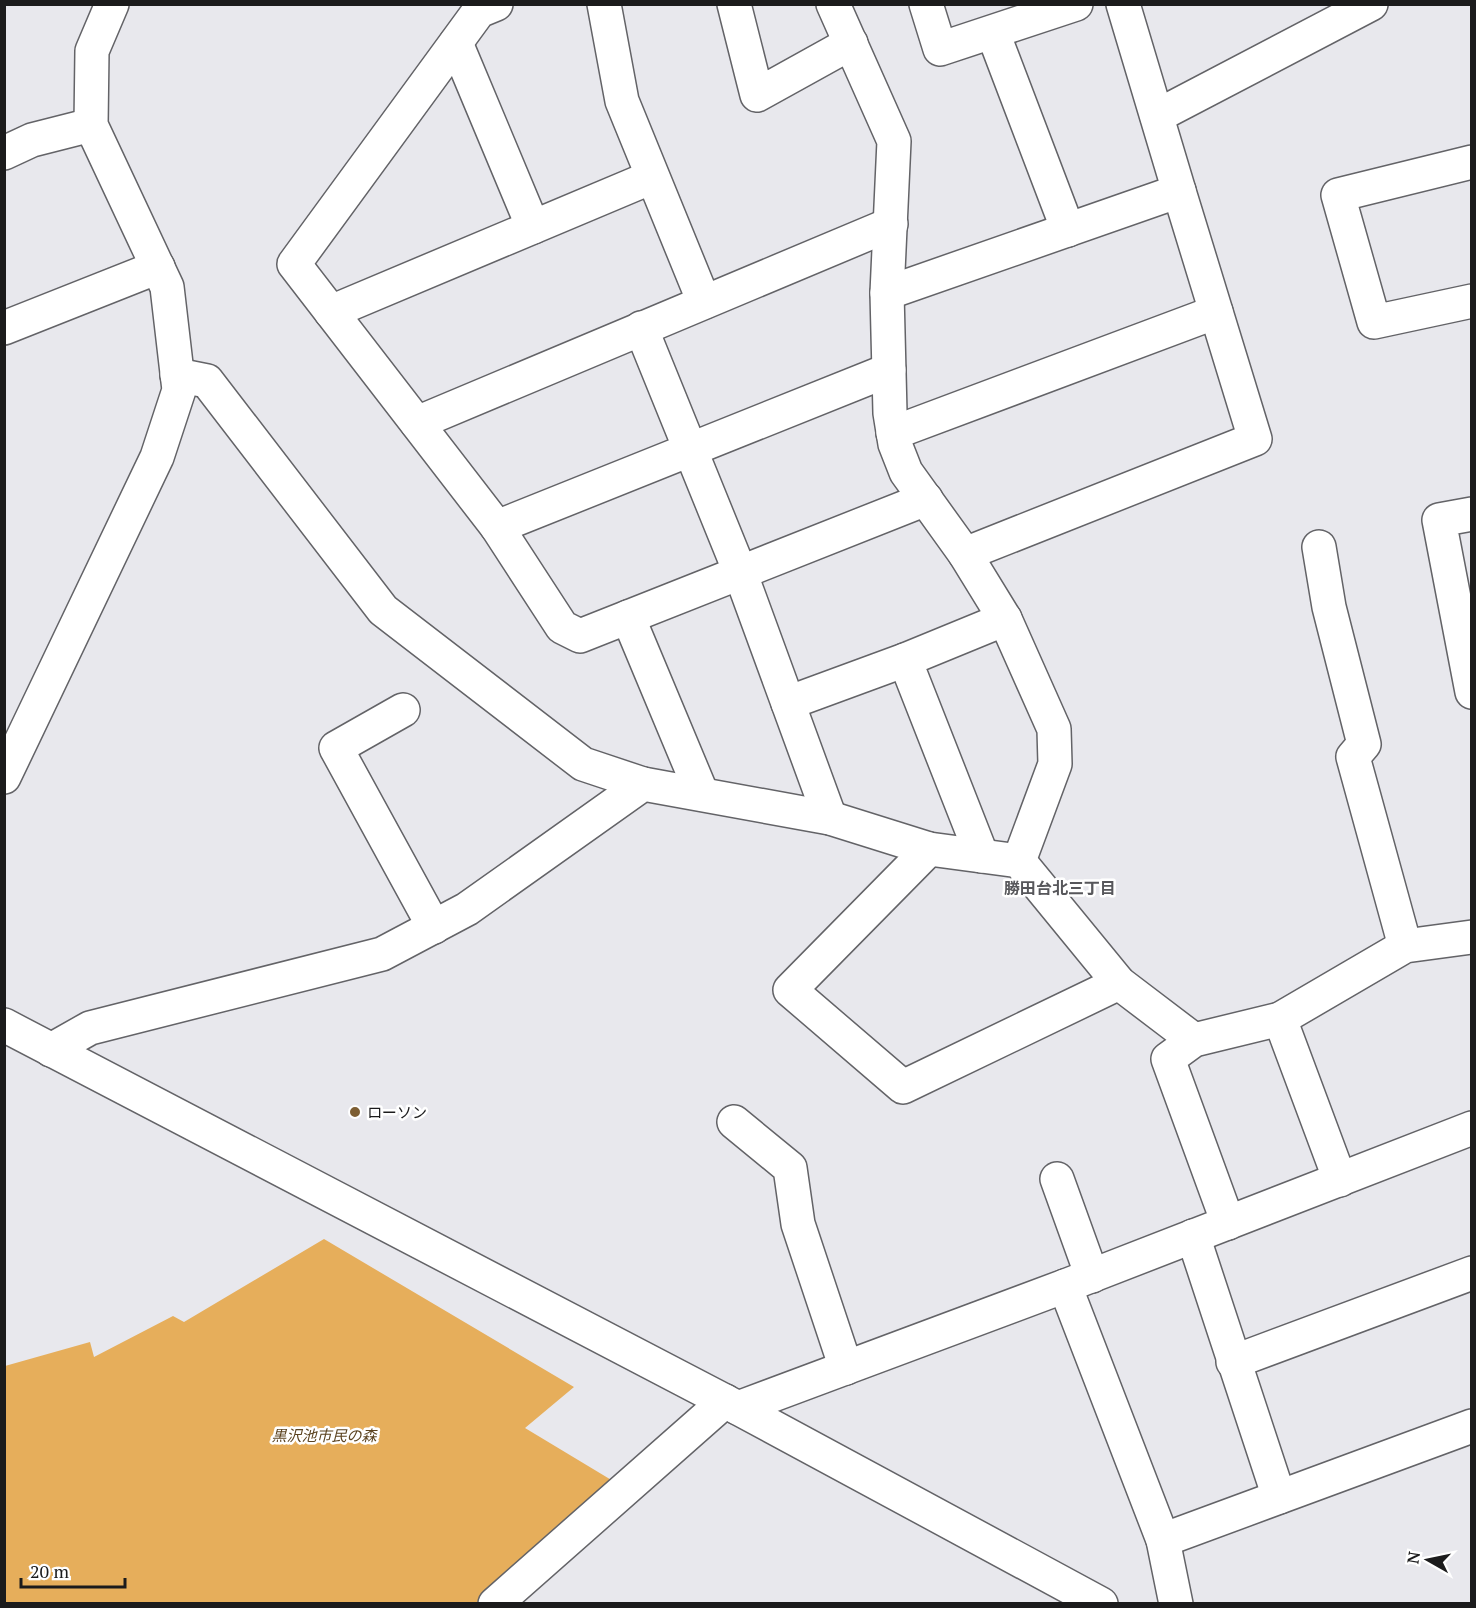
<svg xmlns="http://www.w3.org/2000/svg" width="1476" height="1608" font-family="'PT Serif','Noto Sans JP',serif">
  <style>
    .green { fill: #e6ae5b }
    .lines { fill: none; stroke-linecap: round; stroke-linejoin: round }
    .minor-casing { stroke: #636367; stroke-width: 36 }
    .minor { stroke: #fff; stroke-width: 33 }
    .poi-dot { fill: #7d5e33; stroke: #fff; stroke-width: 2 }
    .labels { text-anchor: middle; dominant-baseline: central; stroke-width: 5; stroke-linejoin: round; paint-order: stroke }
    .poi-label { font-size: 15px; fill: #1b1b1c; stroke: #fff; text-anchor: start }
    .park-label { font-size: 15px; font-style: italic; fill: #5b4320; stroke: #fff }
    .neighbourhood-label { font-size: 16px; font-weight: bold; fill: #57575b; stroke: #fff }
  </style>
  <rect width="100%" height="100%" fill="#e8e8ed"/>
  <path class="green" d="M324 1239 574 1387 525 1428 613 1481 476 1603 5 1604V1366L90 1342 94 1357 173 1316 184 1322Z"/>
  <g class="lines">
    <g class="minor-casing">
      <g id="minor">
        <path d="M496 4 479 11 294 264 497 527 562 627 580 636 926 499"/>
        <path d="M604 4 622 101 704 302"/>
        <path d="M734 4 757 95 851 43"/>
        <path d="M833 4 894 141 887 293 890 413 895 444 906 472 965 554 1005 619 1054 729 1055 764 1019 861"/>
        <path d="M926 4 940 49 1076 4"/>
        <path d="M1123 4 1179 191"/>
        <path d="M993 33 1068 230"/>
        <path d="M456 43 533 227"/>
        <path d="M1157 116 1371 4"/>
        <path d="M4 153 32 140 91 125"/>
        <path d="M1472 162 1338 195 1374 322 1472 301"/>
        <path d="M887 293 1179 191 1255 439 965 554"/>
        <path d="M331 312 652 177"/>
        <path d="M4 328 158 267"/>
        <path d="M641 328 740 572 830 818"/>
        <path d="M177 375 207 381 383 610 583 764 643 784"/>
        <path d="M417 423 891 224"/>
        <path d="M893 433 1216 312"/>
        <path d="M1472 514 1439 520 1472 692"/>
        <path d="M497 527 889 370"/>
        <path d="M1319 547 1329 607 1364 744 1353 757 1405 946"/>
        <path d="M628 617 702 794"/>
        <path d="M788 703 905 660"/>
        <path d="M403 710 336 748 434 927"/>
        <path d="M4 777 157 457 179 390 167 287 91 125 92 51 112 4"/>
        <path d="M929 849 790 990 903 1087 1119 983"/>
        <path d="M982 856 905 660 1005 619"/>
        <path d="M1280 1019 1340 1180"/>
        <path d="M4 1025 738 1408 1101 1604"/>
        <path d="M51 1050 90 1028 382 954 467 909 643 784 830 818 929 849 1019 861 1119 983 1194 1040"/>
        <path d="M734 1122 790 1168 798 1224 846 1368"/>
        <path d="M1057 1179 1092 1276"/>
        <path d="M1228 1223 1168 1059 1194 1040 1280 1019 1405 946 1472 937"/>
        <path d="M1193 1236 1279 1497"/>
        <path d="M1065 1286 1163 1540 1176 1604"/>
        <path d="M1233 1362 1472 1273"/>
        <path d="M738 1408 1065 1286 1472 1128"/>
        <path d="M1163 1540 1472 1426"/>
        <path d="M495 1604 725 1401"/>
      </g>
    </g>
    <use href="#minor" class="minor"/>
  </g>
  <circle class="poi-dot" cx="355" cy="1112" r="6"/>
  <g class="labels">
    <g class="poi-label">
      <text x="367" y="1112">ローソン</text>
    </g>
    <g class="park-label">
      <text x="324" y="1435">黒沢池市民の森</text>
    </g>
    <g class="neighbourhood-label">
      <text x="1060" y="888">勝田台北三丁目</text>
    </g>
  </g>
  <rect width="1476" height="1608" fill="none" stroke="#1b1b1c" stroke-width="12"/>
  <g transform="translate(1428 1560) rotate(279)" stroke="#ffffff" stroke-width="4.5" paint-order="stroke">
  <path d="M0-4.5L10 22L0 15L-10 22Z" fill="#1b1b1c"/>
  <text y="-9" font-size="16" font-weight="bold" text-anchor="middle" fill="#1b1b1c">N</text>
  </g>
  <path d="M21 1578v9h104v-9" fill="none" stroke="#1b1b1c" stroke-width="3"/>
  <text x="30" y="1578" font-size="18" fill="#1b1b1c" stroke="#ffffff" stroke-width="4.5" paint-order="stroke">20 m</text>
</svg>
